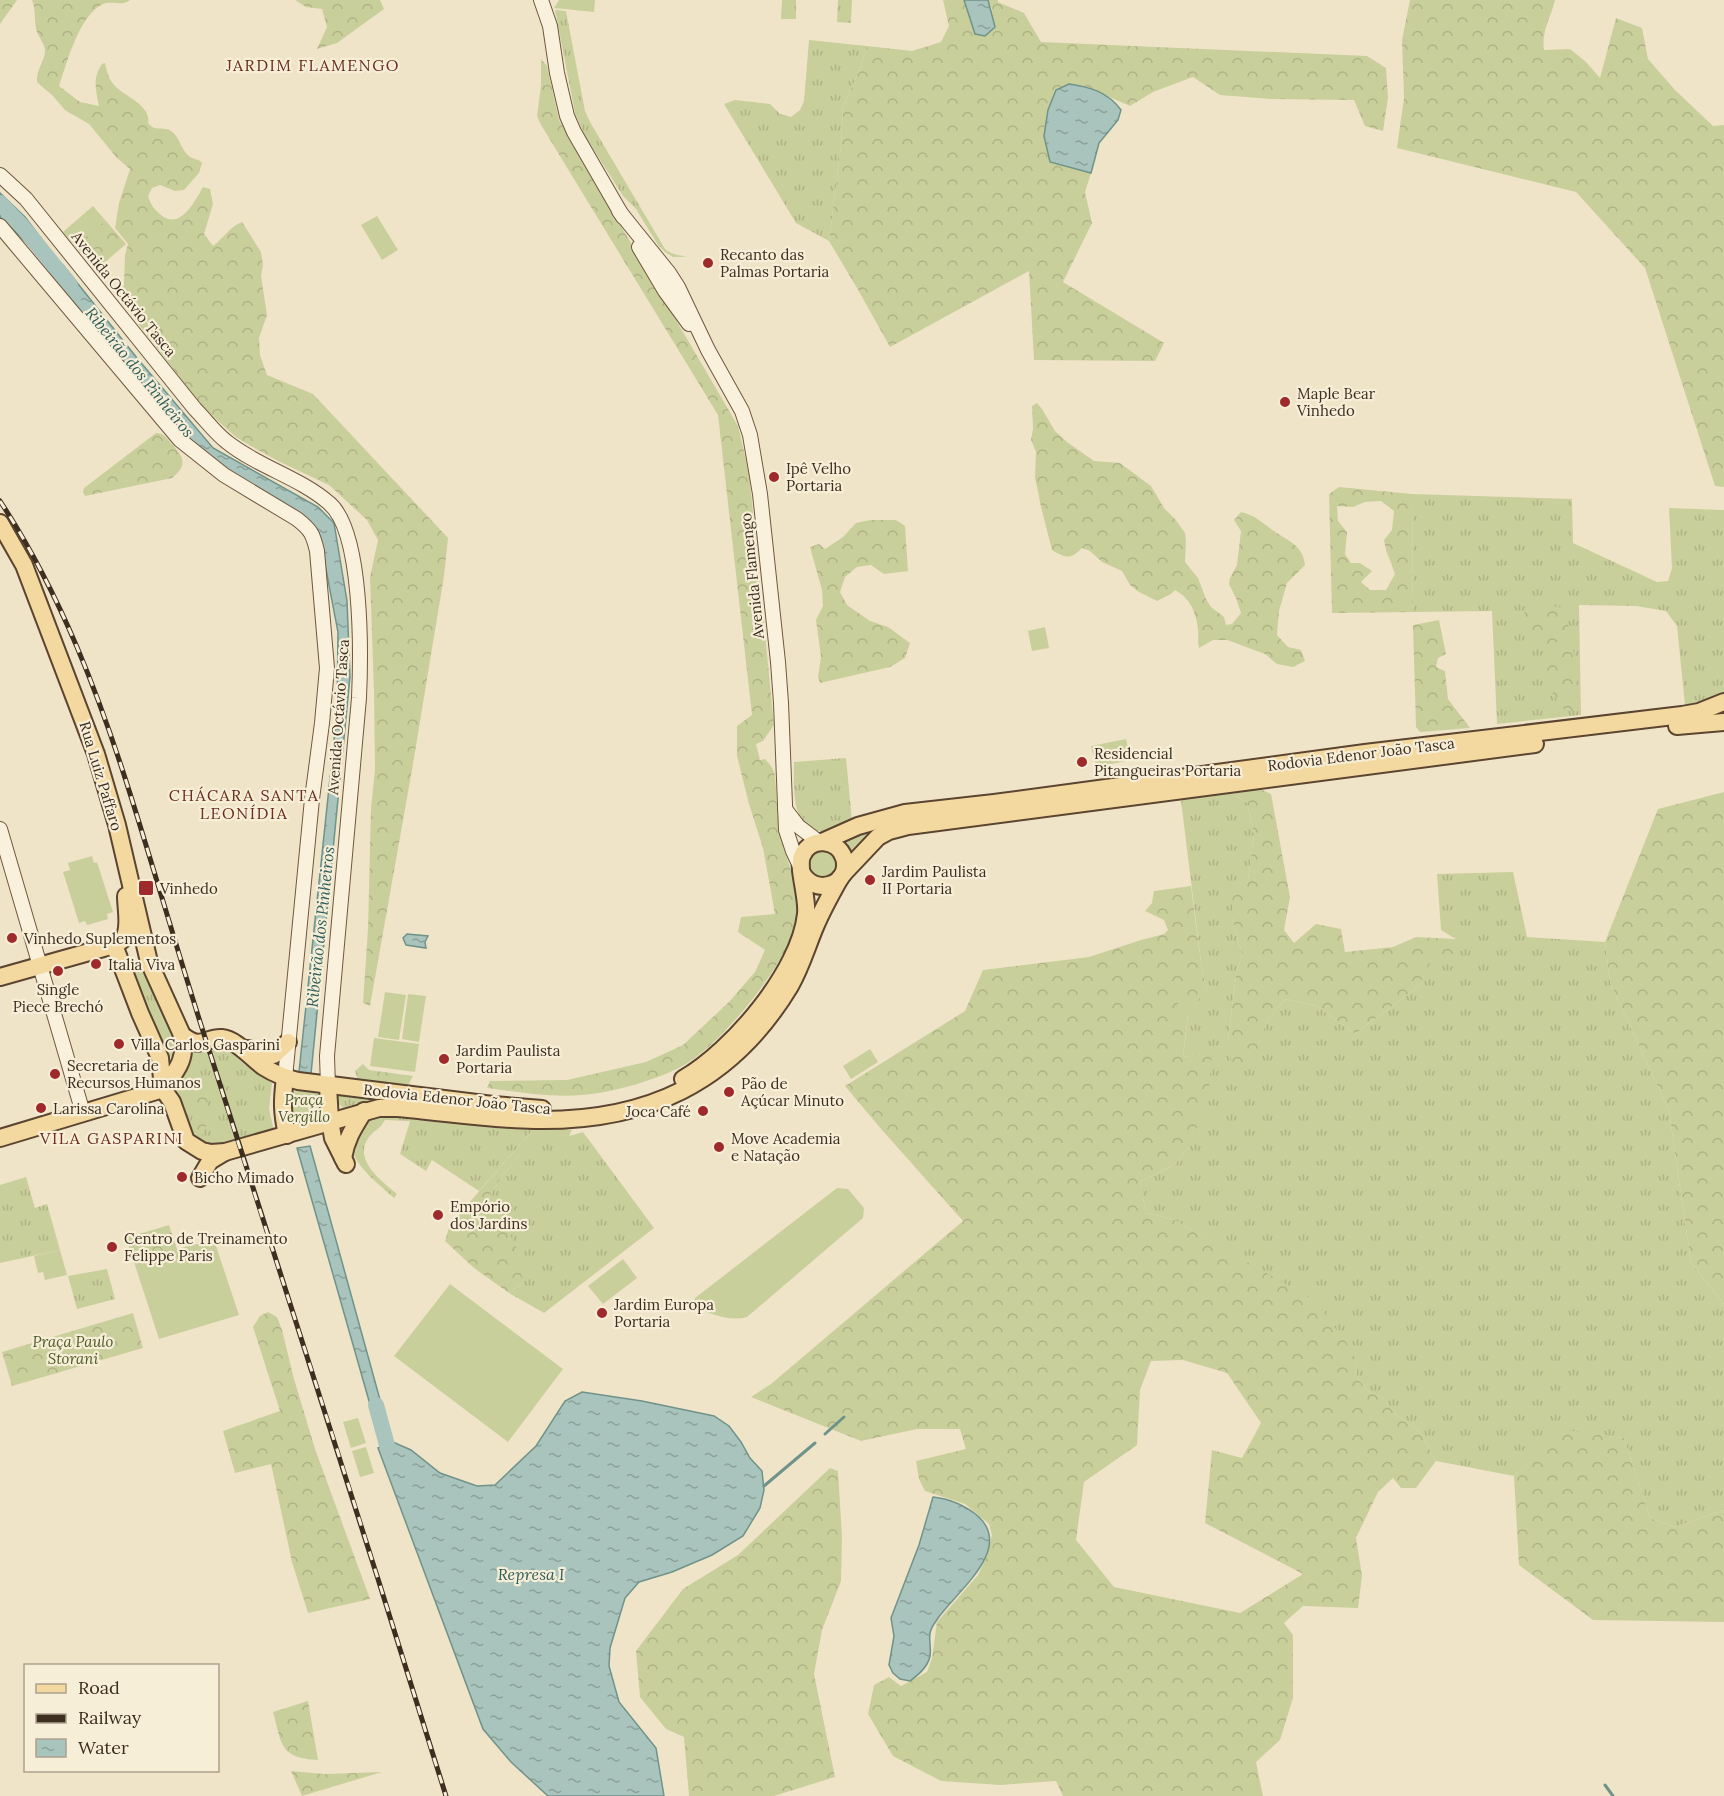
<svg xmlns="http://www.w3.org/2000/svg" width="1724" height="1796" font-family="Lora,serif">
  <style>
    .grass { fill: url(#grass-tufts) }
    .forest { fill: url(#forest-crowns); fill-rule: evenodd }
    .garden { fill: #c9cf9b }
    .water { fill: url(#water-ripples); stroke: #6f938a; stroke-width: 1.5 }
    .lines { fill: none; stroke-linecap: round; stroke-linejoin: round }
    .stream { stroke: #6f938a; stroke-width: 3 }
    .river { stroke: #a9c4bc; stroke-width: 16 }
    .secondary-casing { stroke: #6f573f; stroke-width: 16 }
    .primary-casing { stroke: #5b4430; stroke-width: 20 }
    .secondary { stroke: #faf1dc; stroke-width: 14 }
    .primary { stroke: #f3d9a0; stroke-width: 16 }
    .rail-casing { stroke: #3d2e20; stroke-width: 5 }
    .rail { stroke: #f7eed8; stroke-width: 3; stroke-dasharray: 9; stroke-linecap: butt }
    .poi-dot { fill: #9e2a2b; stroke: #f7eed8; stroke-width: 2 }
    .labels { text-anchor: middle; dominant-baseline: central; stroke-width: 4.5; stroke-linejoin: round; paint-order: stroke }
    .poi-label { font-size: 15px; fill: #3d2e20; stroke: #f7eed8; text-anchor: start }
    .street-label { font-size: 15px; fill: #3d2e20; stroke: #f7eed8 }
    .park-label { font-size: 15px; font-style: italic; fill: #4d5a26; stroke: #f7eed8 }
    .neighbourhood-label { font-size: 16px; letter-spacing: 1.5px; fill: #6b2e1e; stroke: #f7eed8 }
    .water-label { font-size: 16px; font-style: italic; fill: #2f5d5a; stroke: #f7eed8 }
  </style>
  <defs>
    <pattern id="grass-tufts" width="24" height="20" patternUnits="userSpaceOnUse" patternTransform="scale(1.5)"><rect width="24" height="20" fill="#c9cf9b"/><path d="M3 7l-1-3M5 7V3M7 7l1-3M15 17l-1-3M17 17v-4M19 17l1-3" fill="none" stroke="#aeb285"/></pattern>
    <pattern id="forest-crowns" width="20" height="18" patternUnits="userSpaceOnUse" patternTransform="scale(1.5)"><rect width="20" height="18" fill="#c9cf9b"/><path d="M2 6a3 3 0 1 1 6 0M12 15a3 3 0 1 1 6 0" fill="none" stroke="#aeb285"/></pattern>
    <pattern id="water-ripples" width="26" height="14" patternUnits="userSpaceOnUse" patternTransform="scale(1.5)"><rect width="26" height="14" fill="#a9c4bc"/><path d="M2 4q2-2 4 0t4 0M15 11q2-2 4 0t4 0" fill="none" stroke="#8ba098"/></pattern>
  </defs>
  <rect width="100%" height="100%" fill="#f0e4c8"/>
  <g class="grass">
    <path d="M782 0H796V19H781Z"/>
    <path d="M838 0H852L851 23 837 22Z"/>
    <path d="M555 10 566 11 585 111 590 122 665 249C673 255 679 256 688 256L681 257H673L665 252 658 245 636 209 623 196 585 136 575 113Z"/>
    <path d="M809 40 867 46 860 69 843 107 841 146 829 241 796 223 724 104 735 100 770 104 780 114 791 117 800 110 804 101Z"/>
    <path d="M1412 494 1572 499 1573 543 1657 582 1668 581 1672 568 1669 508 1724 510V694L1696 705H1685L1677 626 1666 611 1636 606 1579 605 1581 715 1497 724 1492 611 1413 612Z"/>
    <path d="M846 758 852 821C842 825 831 832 820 831 790 829 794 783 794 762Z"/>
    <path d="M1228 791 1247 803 1254 834 1248 880 1232 918 1242 954 1236 975 1228 1040 1256 1063C1259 1033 1265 1020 1286 999L1317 1006 1355 1034 1419 986 1432 959 1456 939 1441 930 1437 874 1513 872 1527 937 1605 942 1610 982 1669 1111 1691 1263 1724 1304V1510L1675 1527 1650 1518 1624 1438 1565 1431 1514 1476 1436 1461 1420 1432 1395 1414 1384 1399 1368 1391 1357 1378 1356 1362 1243 1260 1173 1219 1146 1213 1140 1182 1174 1165 1189 1147 1212 1053 1183 1057 1188 1015 1178 1007 1179 998 1207 991 1202 970 1181 801 1189 796Z"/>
    <path d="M885 822 863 841 853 853 841 840Z"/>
    <path d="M125 955C142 959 174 1030 176 1047 176 1053 176 1051 173 1056L170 1057 166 1056Z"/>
    <path d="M225 1045 244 1064 272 1083 269 1109 274 1131 217 1146C206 1145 195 1140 189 1130 183 1120 174 1090 176 1080 179 1069 189 1056 197 1048Z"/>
    <path d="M337 1095 376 1099 344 1109 338 1103Z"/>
    <path d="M385 1115 541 1128 532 1131 479 1191 432 1160 426 1171 400 1154 410 1121 385 1120C379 1131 375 1129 369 1137 352 1160 382 1181 397 1194L394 1198C378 1183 357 1169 351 1147L367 1121Z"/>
    <path d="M583 1132 654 1228 544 1313 509 1293 523 1283 487 1200 504 1173 538 1134 569 1136Z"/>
    <path d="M26 1177 35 1208 47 1204 60 1250 0 1263V1185Z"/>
    <path d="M107 1269 115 1299 77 1309 68 1276Z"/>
  </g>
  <g class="forest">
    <path d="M0 0H17L0 24Z"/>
    <path d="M32 0H130C120 7 113 0 103 4 79 15 67 63 59 86L80 102 99 106C96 91 92 78 102 64L105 63C107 71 108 78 114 85 124 96 152 106 148 123 155 132 160 126 169 130 179 134 181 150 189 156 194 160 198 158 202 163L199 173 184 190 175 191 160 185 152 188 148 196C151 205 154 209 161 215 180 231 195 201 203 187L210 189 213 204 204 234 213 246C223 239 230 226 242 222L261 252 263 265 261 276 267 315 259 338 260 355 267 375 313 394 448 538 444 576 412 770 370 1006 363 1003 368 929 371 808 375 770 374 693 370 577 378 540 367 520 329 485 278 461 251 446 236 437 219 422 198 401 123 304 118 294 124 285 125 255 128 244 115 228 119 203 130 169 117 158 89 124 65 110 53 96 37 82C36 69 45 62 45 50 44 42 37 36 36 28 34 18 36 10 32 0Z"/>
    <path d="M295 0H380L384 9 337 43 317 49 327 27 322 9 306 7Z"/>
    <path d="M943 0H964L975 34 992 9 988 0H998V2L1024 13 1041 42 1367 56 1386 68 1388 98 1383 131 1365 126 1354 100 1271 99 1220 95 1193 77 1153 92 1130 106 1087 87 1069 84 1050 162 1091 173 1085 192 1092 223 1063 282 1164 343 1155 361 1034 360 1029 271 890 347 857 288 829 241 841 146 843 107 860 69 867 46 912 51 941 42 949 26Z"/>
    <path d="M1410 0H1555C1551 17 1541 32 1544 50L1570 49 1586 62 1600 78 1616 18 1642 28 1648 59 1675 90 1713 126 1724 125V487L1715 486 1645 268 1576 192 1397 148 1404 98 1402 40Z"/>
    <path d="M541 59 547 66 559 120 738 426 749 472 774 725 763 741 756 744 760 760 765 759C768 763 772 766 773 770 776 775 775 783 776 788 777 804 777 822 781 838 788 863 800 891 797 918 791 960 723 1042 686 1064 661 1079 611 1093 582 1095 550 1098 518 1092 487 1088L490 1081 567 1080 646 1062 683 1045 729 1002 755 972 765 950 738 932 741 917 775 914 763 848 749 804 737 756V726L752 715 718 415 541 125 537 116 541 86Z"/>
    <path d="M93 206 126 244 96 270 63 232Z"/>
    <path d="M1037 403 1042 409 1055 431 1067 442 1094 461 1120 463 1151 486 1164 508 1175 519 1185 533 1186 541 1185 562 1198 578 1206 599 1211 607 1224 617 1226 625 1232 624 1241 613 1236 598 1229 584 1230 578 1237 565 1241 531 1234 520 1241 512C1255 515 1262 523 1274 531 1288 541 1303 545 1305 565L1287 583 1279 611 1277 635 1288 647 1301 650 1305 661 1293 667 1277 664 1265 654 1227 640H1213L1199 648C1197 642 1199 636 1198 629 1196 612 1190 598 1175 590L1171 594 1157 601 1139 592 1130 585 1122 571 1102 562 1090 551 1082 548C1071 560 1065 558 1052 550L1041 507 1035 477 1036 452 1031 440 1033 429 1032 406Z"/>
    <path d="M156 433C163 433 166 437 171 443 183 456 189 465 172 478L85 496 83 492 84 488Z"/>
    <path d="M1339 487 1412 494 1413 612 1332 613 1329 494ZM1381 501 1394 511 1392 530 1384 540 1386 550 1395 574 1386 590H1370L1361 582 1372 571 1360 563H1351L1345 554 1347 532 1338 521 1337 506 1353 507 1365 502Z"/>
    <path d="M870 520H896L905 526 908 571 884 574 871 565 857 567 845 577 840 592 847 605 870 621 888 627 910 643 905 658 890 667 820 683 818 677 821 657 816 620 823 606 822 590 810 547 819 544 825 549 843 537 856 523Z"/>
    <path d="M1542 604 1563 608 1570 631 1564 640 1535 649 1521 631 1525 609Z"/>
    <path d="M1439 620 1446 654 1438 658 1436 667 1445 671 1448 699 1470 728 1420 732 1416 727 1413 625Z"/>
    <path d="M1573 646 1579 711H1565C1556 698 1540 678 1546 661 1547 657 1553 652 1555 649Z"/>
    <path d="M1258 788 1271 794 1290 897 1284 930 1294 943 1316 924 1341 929 1345 952 1393 947 1416 937 1456 939 1457 959 1432 960 1419 986 1355 1034 1317 1006 1286 999C1265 1020 1259 1033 1257 1063L1233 1069 1228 1040 1236 975 1242 954 1232 918V889L1248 880 1254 834 1247 803 1228 791Z"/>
    <path d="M1724 792V1304L1691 1263 1669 1111 1610 982 1605 942 1658 809Z"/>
    <path d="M1191 886 1202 970 1207 991 1196 1002 1179 998 1178 1007 1188 1014 1183 1057 1212 1052 1208 1100 1189 1147 1174 1165 1140 1182 1146 1213 1173 1219 1315 1301 1351 1349 1356 1362 1357 1378 1368 1391 1384 1399 1395 1414 1420 1432 1436 1461 1416 1488H1401L1393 1478 1378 1492 1356 1538 1362 1576 1358 1608 1303 1606 1284 1623 1293 1635V1698L1280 1740 1256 1762 1263 1796H1063L1056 1781 1000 1785 941 1781 893 1756 868 1714 874 1685 889 1677 901 1686 927 1672 932 1658 937 1622 978 1575 987 1555 992 1535 989 1524 965 1504 925 1491 919 1479 916 1461 966 1449 960 1429H917L861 1441 751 1397 771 1384 963 1221 882 1130 845 1086 965 1011 983 970 1089 957 1141 940 1164 934 1168 930 1164 920 1145 911 1152 903 1154 891ZM1183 1360 1227 1373 1261 1423 1242 1458 1212 1450 1205 1523 1303 1574 1240 1613 1114 1587 1076 1540 1084 1482 1137 1445 1140 1390 1151 1361Z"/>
    <path d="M191 1061 198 1082 208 1099V1121L201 1138 191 1126 196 1114 187 1103 180 1086Z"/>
    <path d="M363 1064 369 1070 413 1076 407 1087 358 1080 355 1071Z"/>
    <path d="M541 1128 572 1130 569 1136 538 1135 504 1173 487 1200 505 1224 518 1251 523 1283 509 1293 474 1268 445 1241 449 1228 468 1204 532 1131Z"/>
    <path d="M169 1225 177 1249 133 1259 126 1238Z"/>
    <path d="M268 1312 277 1317 282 1330 294 1379 315 1449 370 1599 308 1613 292 1562 271 1464 235 1473 223 1431 280 1411 253 1327 260 1316Z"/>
    <path d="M133 1313 143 1348 12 1386 2 1352Z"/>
    <path d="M1565 1430 1624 1438 1650 1518 1675 1527 1724 1510V1622L1593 1620 1519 1565 1514 1476Z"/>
    <path d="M830 1468 838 1471 842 1536 841 1581 822 1630 814 1674 835 1777 774 1796H689L684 1737 666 1729 640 1697 636 1651 683 1589 738 1555Z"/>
    <path d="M308 1701 318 1760C279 1758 282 1744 273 1712Z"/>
    <path d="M291 1771 324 1774 382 1772 302 1796Z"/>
  </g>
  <g class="garden">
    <path d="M559 0H595L594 12 554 8Z"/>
    <path d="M92 208 104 222 78 244 66 230Z"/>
    <path d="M377 216 398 250 382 260 361 225Z"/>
    <path d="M91 245 103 259 95 266 83 252Z"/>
    <path d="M1045 627 1049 648 1032 651 1028 631Z"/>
    <path d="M1126 739 1131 760 1096 767 1091 746Z"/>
    <path d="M824 846 840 858 834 878 812 879 805 861 807 856Z"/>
    <path d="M92 856 94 863 97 862 113 912 107 914 108 919 87 925 85 921 79 923 63 872 70 870 68 863Z"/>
    <path d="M385 992 406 995 399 1040 378 1037Z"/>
    <path d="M408 994 426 996 419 1042 402 1039Z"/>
    <path d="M374 1038 419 1044 415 1072 370 1066Z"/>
    <path d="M870 1049 878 1062 851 1079 843 1066Z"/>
    <path d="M299 1091 322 1094C327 1119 314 1120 294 1126L289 1122 292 1092Z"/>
    <path d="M837 1188 848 1189 864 1208 863 1218 747 1317C729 1322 711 1314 695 1307V1298Z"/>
    <path d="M214 1240 239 1315 159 1339 133 1259Z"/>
    <path d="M60 1250 67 1275 45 1280 43 1272 38 1273 34 1256Z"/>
    <path d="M623 1259 637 1278 603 1304 588 1286Z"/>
    <path d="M450 1284 563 1369 508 1442 394 1356Z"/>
    <path d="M358 1418 366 1443 351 1448 343 1422Z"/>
    <path d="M366 1447 374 1473 360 1477 352 1451Z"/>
  </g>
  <g class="water">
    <path d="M964 0H988L995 27 985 36 975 34Z"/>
    <path d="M1069 84C1090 87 1108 92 1121 110L1118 120 1099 143 1091 173 1050 162 1044 136 1048 110 1056 90Z"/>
    <path d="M0 193 25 217 47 246 37 253 0 217Z"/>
    <path d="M63 265 137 358 213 448 318 507 334 523 347 601 350 677 311 1074 299 1072 337 712 338 632 319 533 307 520 195 450 50 274Z"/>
    <path d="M407 934 428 936 425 942 426 948 406 945 403 938Z"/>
    <path d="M310 1146 387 1425 377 1429 297 1148Z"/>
    <path d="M582 1392 642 1401 714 1416 729 1426 741 1442 750 1458 762 1471 764 1490 760 1508 743 1536 712 1555 672 1572 639 1582 625 1598 610 1648 609 1666 619 1702 656 1748 664 1796H548L511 1762 483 1729 378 1448 393 1442 411 1450 440 1473 477 1486 495 1485 536 1446 565 1401Z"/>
    <path d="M933 1497C951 1499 965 1505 979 1517 1014 1551 953 1594 936 1621 925 1636 932 1641 930 1656 928 1667 918 1675 910 1681L900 1679 893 1673 889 1665 894 1636 891 1618 919 1545Z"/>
  </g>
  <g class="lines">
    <g class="stream">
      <path d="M825 1434 844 1417"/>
      <path d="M764 1486 815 1443"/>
      <path d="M1605 1785 1613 1796"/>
    </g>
    <g class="river">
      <path d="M0 203 22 226 70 285"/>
      <path d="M376 1405 387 1445"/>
    </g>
    <g class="secondary-casing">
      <g id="secondary">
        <path d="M541 0 550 26 557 73 567 116 574 132 623 217"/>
        <path d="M0 175 26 199 195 409C206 420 215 433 227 442 258 467 299 477 329 503 363 531 361 655 359 698L327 1056 328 1086"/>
        <path d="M619 211 669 273 678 287 708 350 742 411 750 435 760 494 778 662 781 703 786 830 793 851 800 866"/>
        <path d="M0 226 180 440 224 475 297 519C311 530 313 534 317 551L327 668 322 723 312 799 285 1078"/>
        <path d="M639 247 665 291 689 324"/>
        <path d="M785 809 798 826 819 842"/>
        <path d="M0 829 83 1113"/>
      </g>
    </g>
    <g class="primary-casing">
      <g id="primary">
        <path d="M0 523 24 565 96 754 117 825 149 962 182 1035C187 1059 177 1070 163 1089"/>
        <path d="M1677 726 1724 722"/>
        <path d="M822 842 858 826 905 813 994 803 1365 753 1682 715 1699 712 1724 702"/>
        <path d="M843 874 878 837 889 831 908 826 1535 744"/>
        <path d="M114 945 140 1013 160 1058 163 1089 172 1102 186 1141 202 1151 211 1153 225 1152 379 1108H397C443 1112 488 1119 534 1120 646 1122 731 1084 790 986 801 967 807 946 815 927 822 910 831 894 840 878"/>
        <path d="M0 977 114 945C118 943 123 941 125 936 130 925 126 908 126 896"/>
        <path d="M182 1035C201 1051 205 1037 222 1038 236 1039 252 1059 264 1067 275 1074 285 1078 298 1081L493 1105 542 1109"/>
        <path d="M248 1049 265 1055H274L288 1042"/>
        <path d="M285 1078C282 1101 282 1112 287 1135"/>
        <path d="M683 1079C732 1051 800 971 806 914 808 897 797 868 802 856 810 836 838 839 844 858 852 885 813 898 801 871"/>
        <path d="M328 1086 330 1121 333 1138 346 1164"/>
        <path d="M0 1138 163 1089"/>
        <path d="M343 1158C346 1139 354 1127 364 1111"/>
        <path d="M200 1178 210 1161 225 1152"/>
      </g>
    </g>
    <use href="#secondary" class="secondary"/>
    <use href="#primary" class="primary"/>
    <g class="rail-casing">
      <path id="rail" d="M0 501C61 594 100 697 133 803 159 886 183 970 210 1053 265 1229 323 1403 378 1579 401 1651 423 1724 446 1796"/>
    </g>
    <use href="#rail" class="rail"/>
  </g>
  <g class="poi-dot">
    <circle cx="708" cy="263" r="6"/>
    <circle cx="1285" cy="402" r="6"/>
    <circle cx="774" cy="477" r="6"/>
    <circle cx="1082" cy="762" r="6"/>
    <circle cx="870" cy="880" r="6"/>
    <rect x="138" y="880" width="16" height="16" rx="3"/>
    <circle cx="12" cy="938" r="6"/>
    <circle cx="96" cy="964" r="6"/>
    <circle cx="58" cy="971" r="6"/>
    <circle cx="119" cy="1044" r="6"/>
    <circle cx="444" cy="1059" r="6"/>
    <circle cx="55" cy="1074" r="6"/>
    <circle cx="729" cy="1092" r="6"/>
    <circle cx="41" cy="1108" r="6"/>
    <circle cx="703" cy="1111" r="6"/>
    <circle cx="719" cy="1147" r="6"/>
    <circle cx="182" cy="1177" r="6"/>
    <circle cx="438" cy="1215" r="6"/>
    <circle cx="112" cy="1247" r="6"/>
    <circle cx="602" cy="1313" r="6"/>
  </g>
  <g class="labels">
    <g class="poi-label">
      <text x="720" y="254">Recanto das<tspan x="720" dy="17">Palmas Portaria</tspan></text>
      <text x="1297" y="393">Maple Bear<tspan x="1297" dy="17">Vinhedo</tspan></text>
      <text x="786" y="468">Ipê Velho<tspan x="786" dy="17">Portaria</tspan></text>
      <text x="1094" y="753">Residencial<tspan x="1094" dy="17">Pitangueiras Portaria</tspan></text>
      <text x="882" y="871">Jardim Paulista<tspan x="882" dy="17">II Portaria</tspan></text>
      <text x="160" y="888">Vinhedo</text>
      <text x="24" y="938">Vinhedo Suplementos</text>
      <text x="108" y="964">Italia Viva</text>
      <text x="58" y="989" text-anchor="middle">Single<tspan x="58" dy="17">Piece Brechó</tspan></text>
      <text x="131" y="1044">Villa Carlos Gasparini</text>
      <text x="456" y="1050">Jardim Paulista<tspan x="456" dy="17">Portaria</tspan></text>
      <text x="67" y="1065">Secretaria de<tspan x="67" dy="17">Recursos Humanos</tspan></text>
      <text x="741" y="1083">Pão de<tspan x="741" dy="17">Açúcar Minuto</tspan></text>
      <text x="53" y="1108">Larissa Carolina</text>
      <text x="691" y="1111" text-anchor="end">Joca Café</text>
      <text x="731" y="1138">Move Academia<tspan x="731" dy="17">e Natação</tspan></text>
      <text x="194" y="1177">Bicho Mimado</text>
      <text x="450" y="1206">Empório<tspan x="450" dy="17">dos Jardins</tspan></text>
      <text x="124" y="1238">Centro de Treinamento<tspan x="124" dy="17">Felippe Paris</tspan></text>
      <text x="614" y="1304">Jardim Europa<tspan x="614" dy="17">Portaria</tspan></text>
    </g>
    <g class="street-label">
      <text transform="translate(124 294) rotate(51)">Avenida Octávio Tasca</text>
      <text transform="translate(752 576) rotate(-96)">Avenida Flamengo</text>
      <text transform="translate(338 717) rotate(-86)">Avenida Octávio Tasca</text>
      <text transform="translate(1361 754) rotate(-7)">Rodovia Edenor João Tasca</text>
      <text transform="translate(101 776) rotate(73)">Rua Luiz Paffaro</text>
      <text transform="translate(457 1099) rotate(6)">Rodovia Edenor João Tasca</text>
    </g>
    <g class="park-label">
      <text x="304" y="1099">Praça<tspan x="304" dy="17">Vergillo</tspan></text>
      <text x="73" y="1341">Praça Paulo<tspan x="73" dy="17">Storani</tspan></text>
    </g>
    <g class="neighbourhood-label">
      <text x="313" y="65">JARDIM FLAMENGO</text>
      <text x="244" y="795">CHÁCARA SANTA<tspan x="244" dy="18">LEONÍDIA</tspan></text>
      <text x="112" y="1138">VILA GASPARINI</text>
    </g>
    <g class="water-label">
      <text transform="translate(140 372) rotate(51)">Ribeirão dos Pinheiros</text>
      <text transform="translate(320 927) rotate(-84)">Ribeirão dos Pinheiros</text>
      <text x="531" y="1574">Represa I</text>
    </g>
  </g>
  <rect x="24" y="1664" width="195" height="108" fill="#f7eed8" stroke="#ada18e" stroke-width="1.5"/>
  <rect x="36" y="1684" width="30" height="9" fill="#f3d9a0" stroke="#ada18e" stroke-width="1.5"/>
  <text x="78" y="1694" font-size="18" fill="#3d2e20">Road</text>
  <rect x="36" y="1714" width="30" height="9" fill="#3d2e20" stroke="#ada18e" stroke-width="1.5"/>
  <text x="78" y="1724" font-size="18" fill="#3d2e20">Railway</text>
  <rect x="36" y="1739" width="30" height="18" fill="url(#water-ripples)" stroke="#ada18e" stroke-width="1.5"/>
  <text x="78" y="1754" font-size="18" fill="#3d2e20">Water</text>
</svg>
